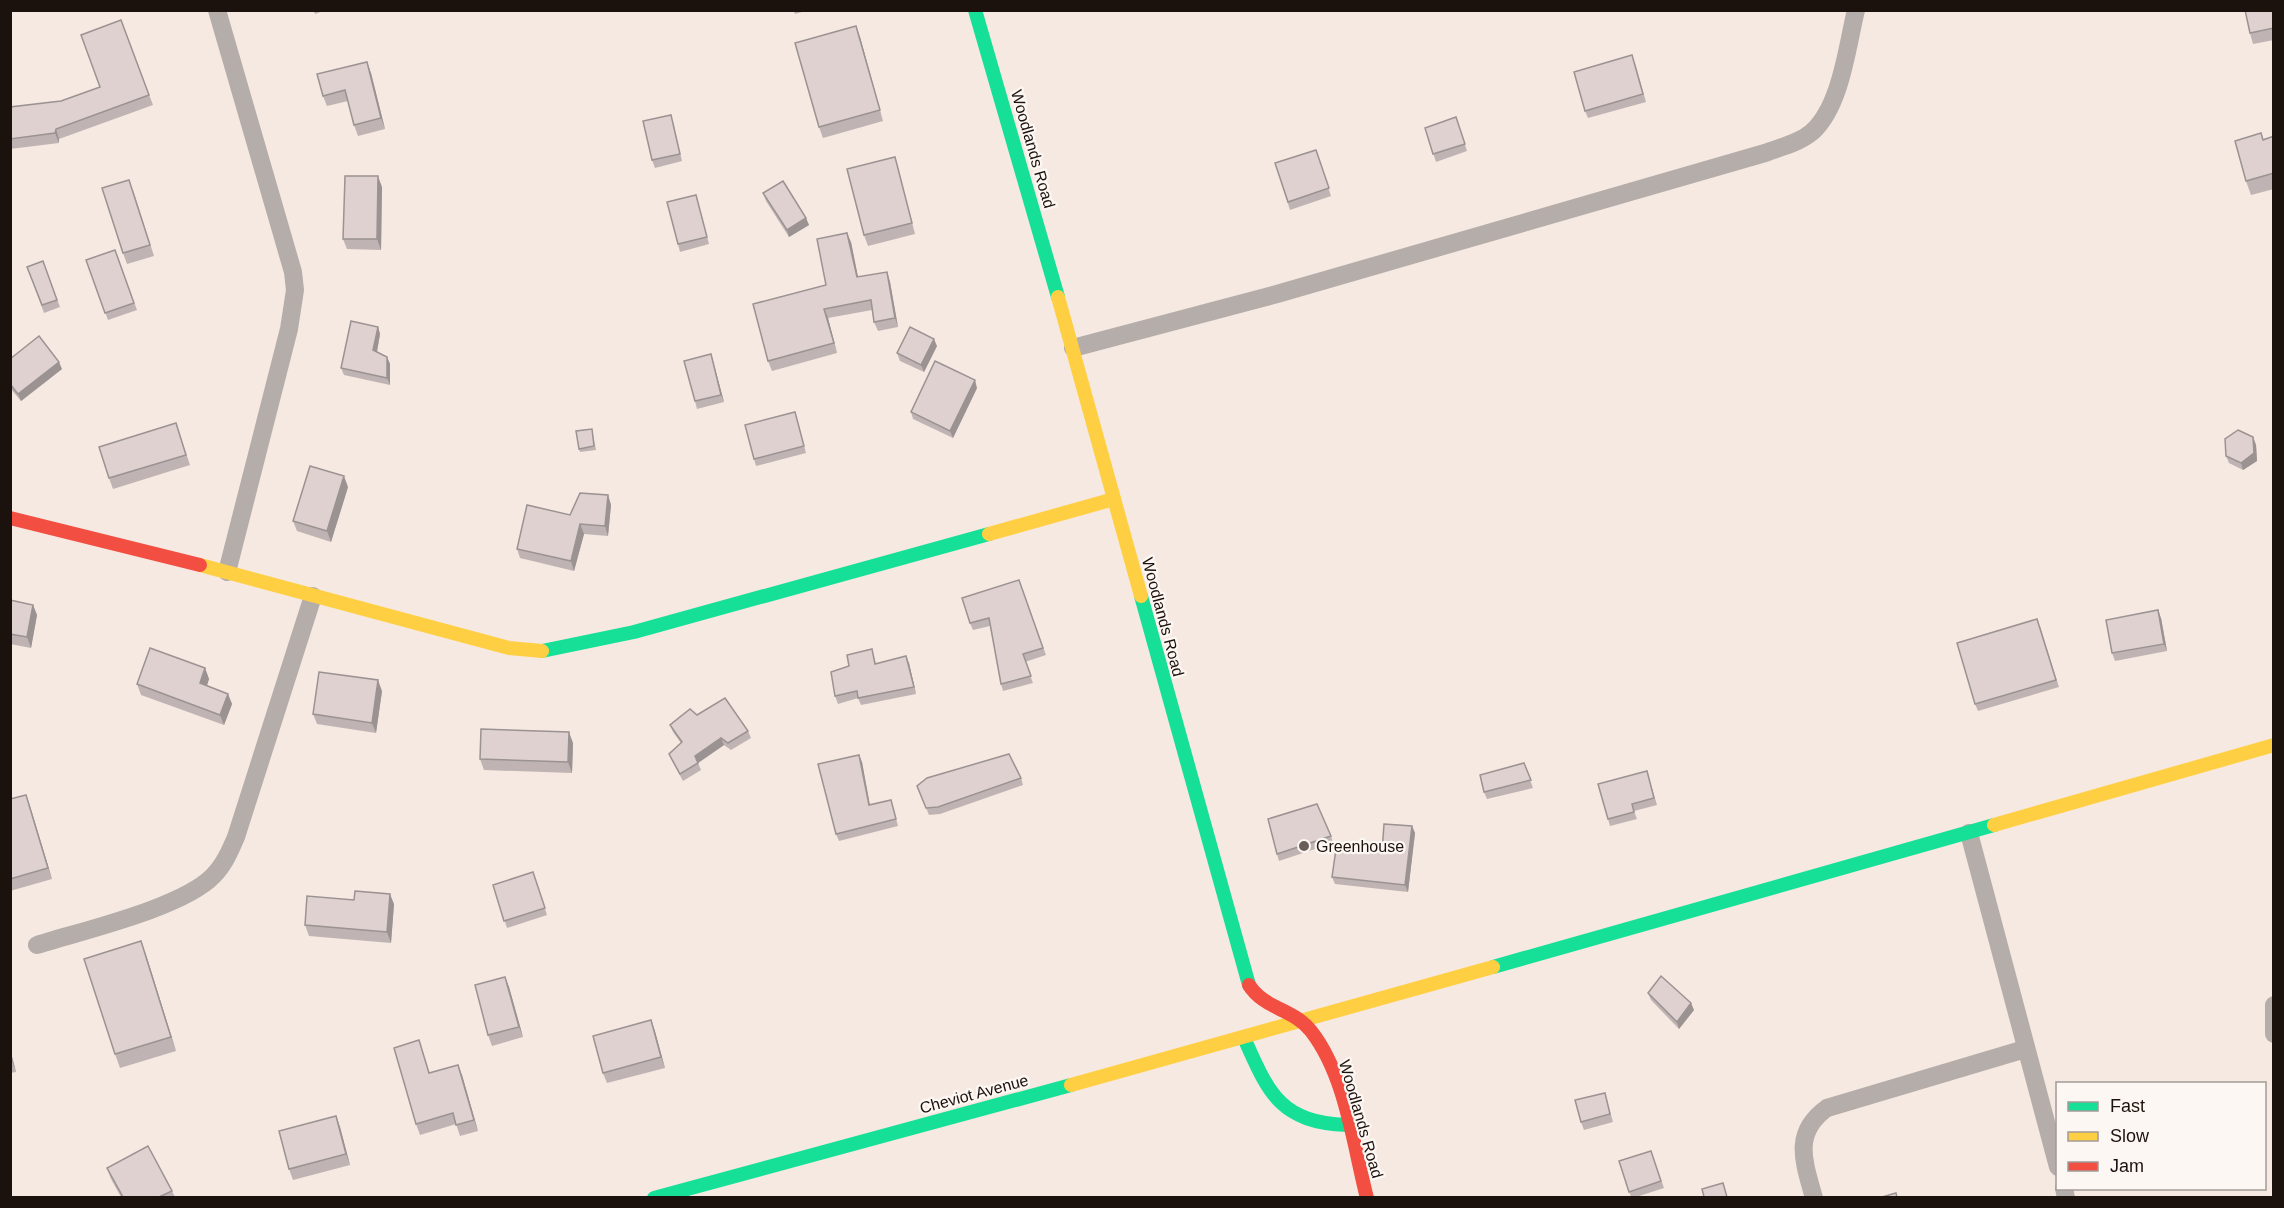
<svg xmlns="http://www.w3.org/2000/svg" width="2284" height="1208" font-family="Arial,sans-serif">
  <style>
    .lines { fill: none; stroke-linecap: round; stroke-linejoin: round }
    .street { stroke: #b5ada9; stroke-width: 18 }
    .fast { stroke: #16e098; stroke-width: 14 }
    .slow { stroke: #ffcf43; stroke-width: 14 }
    .jam { stroke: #f24e42; stroke-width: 14 }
    .wall { fill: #bfb4b3 }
    .shaded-wall { fill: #9b9292 }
    .building { fill: #ded1d0; stroke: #9b9292; stroke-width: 1.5 }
    .poi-dot { fill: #685d57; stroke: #fdf7f4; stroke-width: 2 }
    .labels { text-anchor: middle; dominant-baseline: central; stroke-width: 4.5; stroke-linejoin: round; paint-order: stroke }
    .street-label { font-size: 16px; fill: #1c120d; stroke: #fdf7f4 }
    .poi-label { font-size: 16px; fill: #1c120d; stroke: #fdf7f4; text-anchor: start }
  </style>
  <rect width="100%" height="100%" fill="#f6e9e1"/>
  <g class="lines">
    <g class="street">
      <path d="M217 10 293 272 295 290 289 329 227 572"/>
      <path d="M1073 348 1277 294 1765 153C1781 147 1799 143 1812 132 1841 106 1847 47 1856 10"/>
      <path d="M1969 833 2058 1167"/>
      <path d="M37 945C81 931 182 908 213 876 224 865 230 851 236 837L313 596"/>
      <path d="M2274 1005V1034"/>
      <path d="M2064 1188 2066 1198"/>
      <path d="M1814 1198C1804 1162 1792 1133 1827 1108L2025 1049"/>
    </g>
    <g class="fast">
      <path d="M975 10 1058 297"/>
      <path d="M1141 596 1249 985"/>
      <path d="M542 651 634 632 989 534"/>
      <path d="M1493 967 1994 825"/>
      <path d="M1244 1038C1269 1094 1280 1122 1347 1125"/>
      <path d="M654 1198 1071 1085"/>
    </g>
    <g class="slow">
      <path d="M1058 297 1141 596"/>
      <path d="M989 534 1114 499"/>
      <path d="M200 565 509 648 542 651"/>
      <path d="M1994 825 2274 745"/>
      <path d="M1071 1085 1493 967"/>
    </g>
    <g class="jam">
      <path d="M10 518 200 565"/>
      <path d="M1249 985C1264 1009 1294 1009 1311 1031 1346 1076 1353 1144 1367 1198"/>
    </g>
  </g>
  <g class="wall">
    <path d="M313 10H326L315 14Z"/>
    <path d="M793 10H809L795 14Z"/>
    <path d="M2274 10V40L2253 44 2250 33Z"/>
    <path d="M121 20 153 105 59 139V143L10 149V107L61 101 100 87Z"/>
    <path d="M860 37 883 121 823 138 819 127Z"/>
    <path d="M1635 63 1646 102 1588 118 1585 111Z"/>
    <path d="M371 73 385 129 358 136 354 125 348 101 327 106 323 96Z"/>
    <path d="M1456 117 1467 151 1436 162 1425 128Z"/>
    <path d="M673 122 682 161 655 168 652 160Z"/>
    <path d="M2274 136V189L2251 195 2246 181 2263 139Z"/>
    <path d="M1316 150 1331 196 1290 210 1275 163Z"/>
    <path d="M895 157 898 168 915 234 868 246 864 235Z"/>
    <path d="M382 187 381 250 347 249 343 239Z"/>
    <path d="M133 190 154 256 127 264 123 253Z"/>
    <path d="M763 193 806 218 809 225 789 237 766 201Z"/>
    <path d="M698 202 709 244 680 252 678 244Z"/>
    <path d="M851 242 858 277 887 272 890 282 898 327 878 331 874 322 872 310 828 318 837 353 772 371 768 361 826 285Z"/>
    <path d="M115 250 137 310 108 320 86 260Z"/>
    <path d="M43 261 60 307 44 313 27 267Z"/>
    <path d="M378 327 380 334 377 352 387 357 390 364V385L344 375 341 368Z"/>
    <path d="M937 346 924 372 900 361 897 353Z"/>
    <path d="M711 354 724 402 697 409 695 401Z"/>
    <path d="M10 359 62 369 21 401 10 388Z"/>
    <path d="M977 388 953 438 913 419 911 412Z"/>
    <path d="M795 412 806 453 756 466 754 459Z"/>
    <path d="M176 423 190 465 113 489 109 478Z"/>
    <path d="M592 429 596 450 580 452 579 449Z"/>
    <path d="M2253 437 2256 445 2257 461 2243 470 2229 463 2226 456Z"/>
    <path d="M348 487 331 542 297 531 293 521Z"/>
    <path d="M608 495 611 505 608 536 584 534 574 571 520 558 517 549 570 515Z"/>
    <path d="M1019 580 1046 655 1025 662 1033 683 1003 691 1001 684 990 626 973 630 970 623Z"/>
    <path d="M10 600 33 605 37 615 31 648 10 644Z"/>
    <path d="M2161 618 2167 651 2115 661 2112 653Z"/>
    <path d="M2040 626 2059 687 1978 711 1975 704Z"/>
    <path d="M872 649 876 664 909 663 916 694 861 705 858 698 838 704 835 696 849 666Z"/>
    <path d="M205 668 209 679 207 686 228 694 232 704 224 725 141 695 137 684Z"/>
    <path d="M382 691 376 733 317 724 313 714Z"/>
    <path d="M697 715 748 731 751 738 731 750 724 745 698 763 701 770 683 781 672 761 669 754 681 743 673 732 670 725Z"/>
    <path d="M573 743 572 773 484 770 480 759Z"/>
    <path d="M862 762 870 805 893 807 898 826 839 841 836 834Z"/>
    <path d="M1524 763 1533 788 1487 799 1484 792Z"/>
    <path d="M1647 771 1657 805 1634 811 1637 819 1610 826 1608 819Z"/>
    <path d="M1021 778 1023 785 940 814 929 815 917 786Z"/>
    <path d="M26 795 52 879 10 891V799Z"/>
    <path d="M1412 826 1415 833 1408 892 1335 884 1332 877 1382 852Z"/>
    <path d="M1331 836 1333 843 1279 861 1277 854Z"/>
    <path d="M533 872 547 915 507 928 493 885Z"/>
    <path d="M354 900 394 904 391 943 309 936 305 925Z"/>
    <path d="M146 955 176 1051 120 1068 115 1054Z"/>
    <path d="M505 977 509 987 523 1037 492 1046 488 1035Z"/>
    <path d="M1648 993 1694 1010 1679 1029 1651 1000Z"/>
    <path d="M651 1020 665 1068 607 1083 603 1073Z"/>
    <path d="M419 1040 429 1073 462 1075 478 1131 460 1136 456 1124 420 1135 416 1124Z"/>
    <path d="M10 1049 16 1072 10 1073Z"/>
    <path d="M1605 1093 1613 1122 1584 1130 1581 1122Z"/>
    <path d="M336 1116 340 1127 350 1165 293 1180 289 1169Z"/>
    <path d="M1651 1151 1664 1188 1636 1197H1631L1619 1161Z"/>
    <path d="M107 1168 172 1191 175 1197H121L111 1179Z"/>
  </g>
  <g class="shaded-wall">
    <path d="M856 26 860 37 883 121 880 110Z"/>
    <path d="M367 62 371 73 385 129 381 118Z"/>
    <path d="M56 129 59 139V143L55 133Z"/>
    <path d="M378 176 382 187 381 250 377 239Z"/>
    <path d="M806 218 809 225 789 237 787 230Z"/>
    <path d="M847 233 851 242 860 287 857 277Z"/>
    <path d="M887 272 890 282 898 327 895 318Z"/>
    <path d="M824 309 828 318 837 353 834 343Z"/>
    <path d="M378 327 380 334 376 357 373 350Z"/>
    <path d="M934 339 937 346 924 372 921 365Z"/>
    <path d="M711 354 713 361 724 402 721 395Z"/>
    <path d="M387 357 390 364V385L387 378Z"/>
    <path d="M59 362 62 369 21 401 18 394Z"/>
    <path d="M975 380 977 388 953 438 950 431Z"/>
    <path d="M2253 437 2256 445 2257 461 2243 470 2241 463Z"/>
    <path d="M344 476 348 487 331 542 327 531Z"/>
    <path d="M608 495 611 505 608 536 605 526Z"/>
    <path d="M580 524 584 534 574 571 571 561Z"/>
    <path d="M33 605 37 615 31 648 27 637Z"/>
    <path d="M2158 610 2161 618 2167 651 2164 644Z"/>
    <path d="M906 656 909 663 916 694 914 687Z"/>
    <path d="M205 668 209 679 204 694 200 683Z"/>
    <path d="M378 680 382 691 376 733 372 723Z"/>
    <path d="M228 694 232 704 224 725 220 715Z"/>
    <path d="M569 732 573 743 572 773 568 762Z"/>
    <path d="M721 738 724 745 698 763 695 756Z"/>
    <path d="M859 755 862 762 871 812 869 805Z"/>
    <path d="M26 795 30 806 52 879 48 868Z"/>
    <path d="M1412 826 1415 833 1408 892 1405 885Z"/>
    <path d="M390 894 394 904 391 943 387 932Z"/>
    <path d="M141 941 146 955 176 1051 171 1037Z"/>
    <path d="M505 977 509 987 523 1037 519 1027Z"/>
    <path d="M1691 1003 1694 1010 1679 1029 1677 1022Z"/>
    <path d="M651 1020 655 1031 665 1068 661 1057Z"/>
    <path d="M10 1049 16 1072 12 1061Z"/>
    <path d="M458 1065 462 1075 478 1131 474 1120Z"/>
    <path d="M336 1116 340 1127 350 1165 346 1154Z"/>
  </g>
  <g class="building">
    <path d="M2245 10H2274V28L2250 33Z"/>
    <path d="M121 20 149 95 56 129 55 133 10 139V107L61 101 100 87 81 35Z"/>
    <path d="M856 26 880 110 819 127 795 43Z"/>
    <path d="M1632 55 1643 94 1585 111 1574 72Z"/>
    <path d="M367 62 381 118 354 125 345 90 323 96 317 74Z"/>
    <path d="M671 115 680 154 652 160 643 121Z"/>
    <path d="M1456 117 1465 144 1433 154 1425 128Z"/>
    <path d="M2261 133 2263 140 2274 136V173L2246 181 2235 141Z"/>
    <path d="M1316 150 1329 188 1288 202 1275 163Z"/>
    <path d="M895 157 912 223 864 235 847 169Z"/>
    <path d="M345 176H378L377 239H343Z"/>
    <path d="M129 180 150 245 123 253 102 188Z"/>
    <path d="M783 181 806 218 787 230 763 193Z"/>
    <path d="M696 195 707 237 678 244 667 202Z"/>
    <path d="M847 233 857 277 887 272 895 318 874 322 871 300 824 309 834 343 768 361 753 304 826 285 817 239Z"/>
    <path d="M115 250 134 303 105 313 86 260Z"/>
    <path d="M43 261 57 300 42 305 27 267Z"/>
    <path d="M351 321 378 327 373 350 387 357V378L341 368Z"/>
    <path d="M910 327 934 339 921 365 897 353Z"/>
    <path d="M39 336 59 362 18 394 10 384V359Z"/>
    <path d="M711 354 721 395 695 401 684 361Z"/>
    <path d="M935 361 975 380 950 431 911 412Z"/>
    <path d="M795 412 804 446 754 459 745 425Z"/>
    <path d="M176 423 186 455 109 478 99 447Z"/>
    <path d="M592 429 594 446 579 449 576 431Z"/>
    <path d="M2238 430 2253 437 2254 453 2241 463 2226 456 2225 439Z"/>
    <path d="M310 466 344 476 327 531 293 521Z"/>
    <path d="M580 493 608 495 605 526 580 524 571 561 517 549 527 505 570 515Z"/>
    <path d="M1019 580 1043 648 1023 654 1031 676 1001 684 989 618 970 623 962 598Z"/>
    <path d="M10 600 33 605 27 637 10 634Z"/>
    <path d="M2158 610 2164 644 2112 653 2106 620Z"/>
    <path d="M2037 619 2056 680 1975 704 1957 643Z"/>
    <path d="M150 648 205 668 200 683 228 694 220 715 137 684Z"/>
    <path d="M872 649 875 664 906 656 914 687 858 698 857 691 835 696 831 672 849 666 847 655Z"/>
    <path d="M319 672 378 680 372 723 313 714Z"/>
    <path d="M725 698 748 731 728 743 721 738 695 756 698 763 680 774 669 754 682 742 670 725 690 709 697 715Z"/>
    <path d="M481 729 569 732 568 762 480 759Z"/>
    <path d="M1009 754 1021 778 938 807 926 808 917 786 927 778Z"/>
    <path d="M859 755 869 805 891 800 896 819 836 834 818 764Z"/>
    <path d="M1524 763 1531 780 1484 792 1480 775Z"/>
    <path d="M1647 771 1654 798 1632 804 1634 812 1608 819 1598 784Z"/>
    <path d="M26 795 48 868 10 879V799Z"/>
    <path d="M1317 804 1331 836 1277 854 1268 819Z"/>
    <path d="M1384 824 1412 826 1405 885 1332 877 1336 849 1382 852Z"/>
    <path d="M533 872 545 908 504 921 493 885Z"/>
    <path d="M355 891 390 894 387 932 305 925 307 896 354 900Z"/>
    <path d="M141 941 171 1037 115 1054 84 959Z"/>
    <path d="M1661 976 1691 1003 1677 1022 1648 993Z"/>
    <path d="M505 977 519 1027 488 1035 475 985Z"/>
    <path d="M651 1020 661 1057 603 1073 593 1036Z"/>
    <path d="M419 1040 429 1073 458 1065 474 1120 456 1125 453 1113 416 1124 394 1048Z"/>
    <path d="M1605 1093 1610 1114 1581 1122 1575 1100Z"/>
    <path d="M336 1116 346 1154 289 1169 279 1131Z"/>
    <path d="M148 1146 172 1191 159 1197H123L107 1168Z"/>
    <path d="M1651 1151 1661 1181 1629 1192 1619 1161Z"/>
    <path d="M1723 1183 1727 1197H1704L1702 1189Z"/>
    <path d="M1896 1193 1897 1197H1882Z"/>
  </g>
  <circle class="poi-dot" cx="1304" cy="846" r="6"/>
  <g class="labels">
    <g class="street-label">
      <text transform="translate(1033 149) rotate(74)">Woodlands Road</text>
      <text transform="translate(1163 617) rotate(75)">Woodlands Road</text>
      <text transform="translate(974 1094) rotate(-15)">Cheviot Avenue</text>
      <text transform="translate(1361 1119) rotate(74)">Woodlands Road</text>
    </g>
    <g class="poi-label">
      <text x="1316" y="846">Greenhouse</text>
    </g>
  </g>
  <rect width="2284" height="1208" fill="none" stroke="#1c120d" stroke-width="24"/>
  <rect x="2056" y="1082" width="210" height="108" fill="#fdf7f4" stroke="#a39b98" stroke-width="1.5"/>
  <rect x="2068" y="1102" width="30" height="9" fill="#16e098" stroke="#a39b98" stroke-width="1.5"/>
  <text x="2110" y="1112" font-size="18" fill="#1c120d">Fast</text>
  <rect x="2068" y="1132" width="30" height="9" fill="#ffcf43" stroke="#a39b98" stroke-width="1.5"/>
  <text x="2110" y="1142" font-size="18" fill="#1c120d">Slow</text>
  <rect x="2068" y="1162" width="30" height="9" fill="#f24e42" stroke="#a39b98" stroke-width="1.5"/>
  <text x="2110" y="1172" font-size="18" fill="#1c120d">Jam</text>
</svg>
